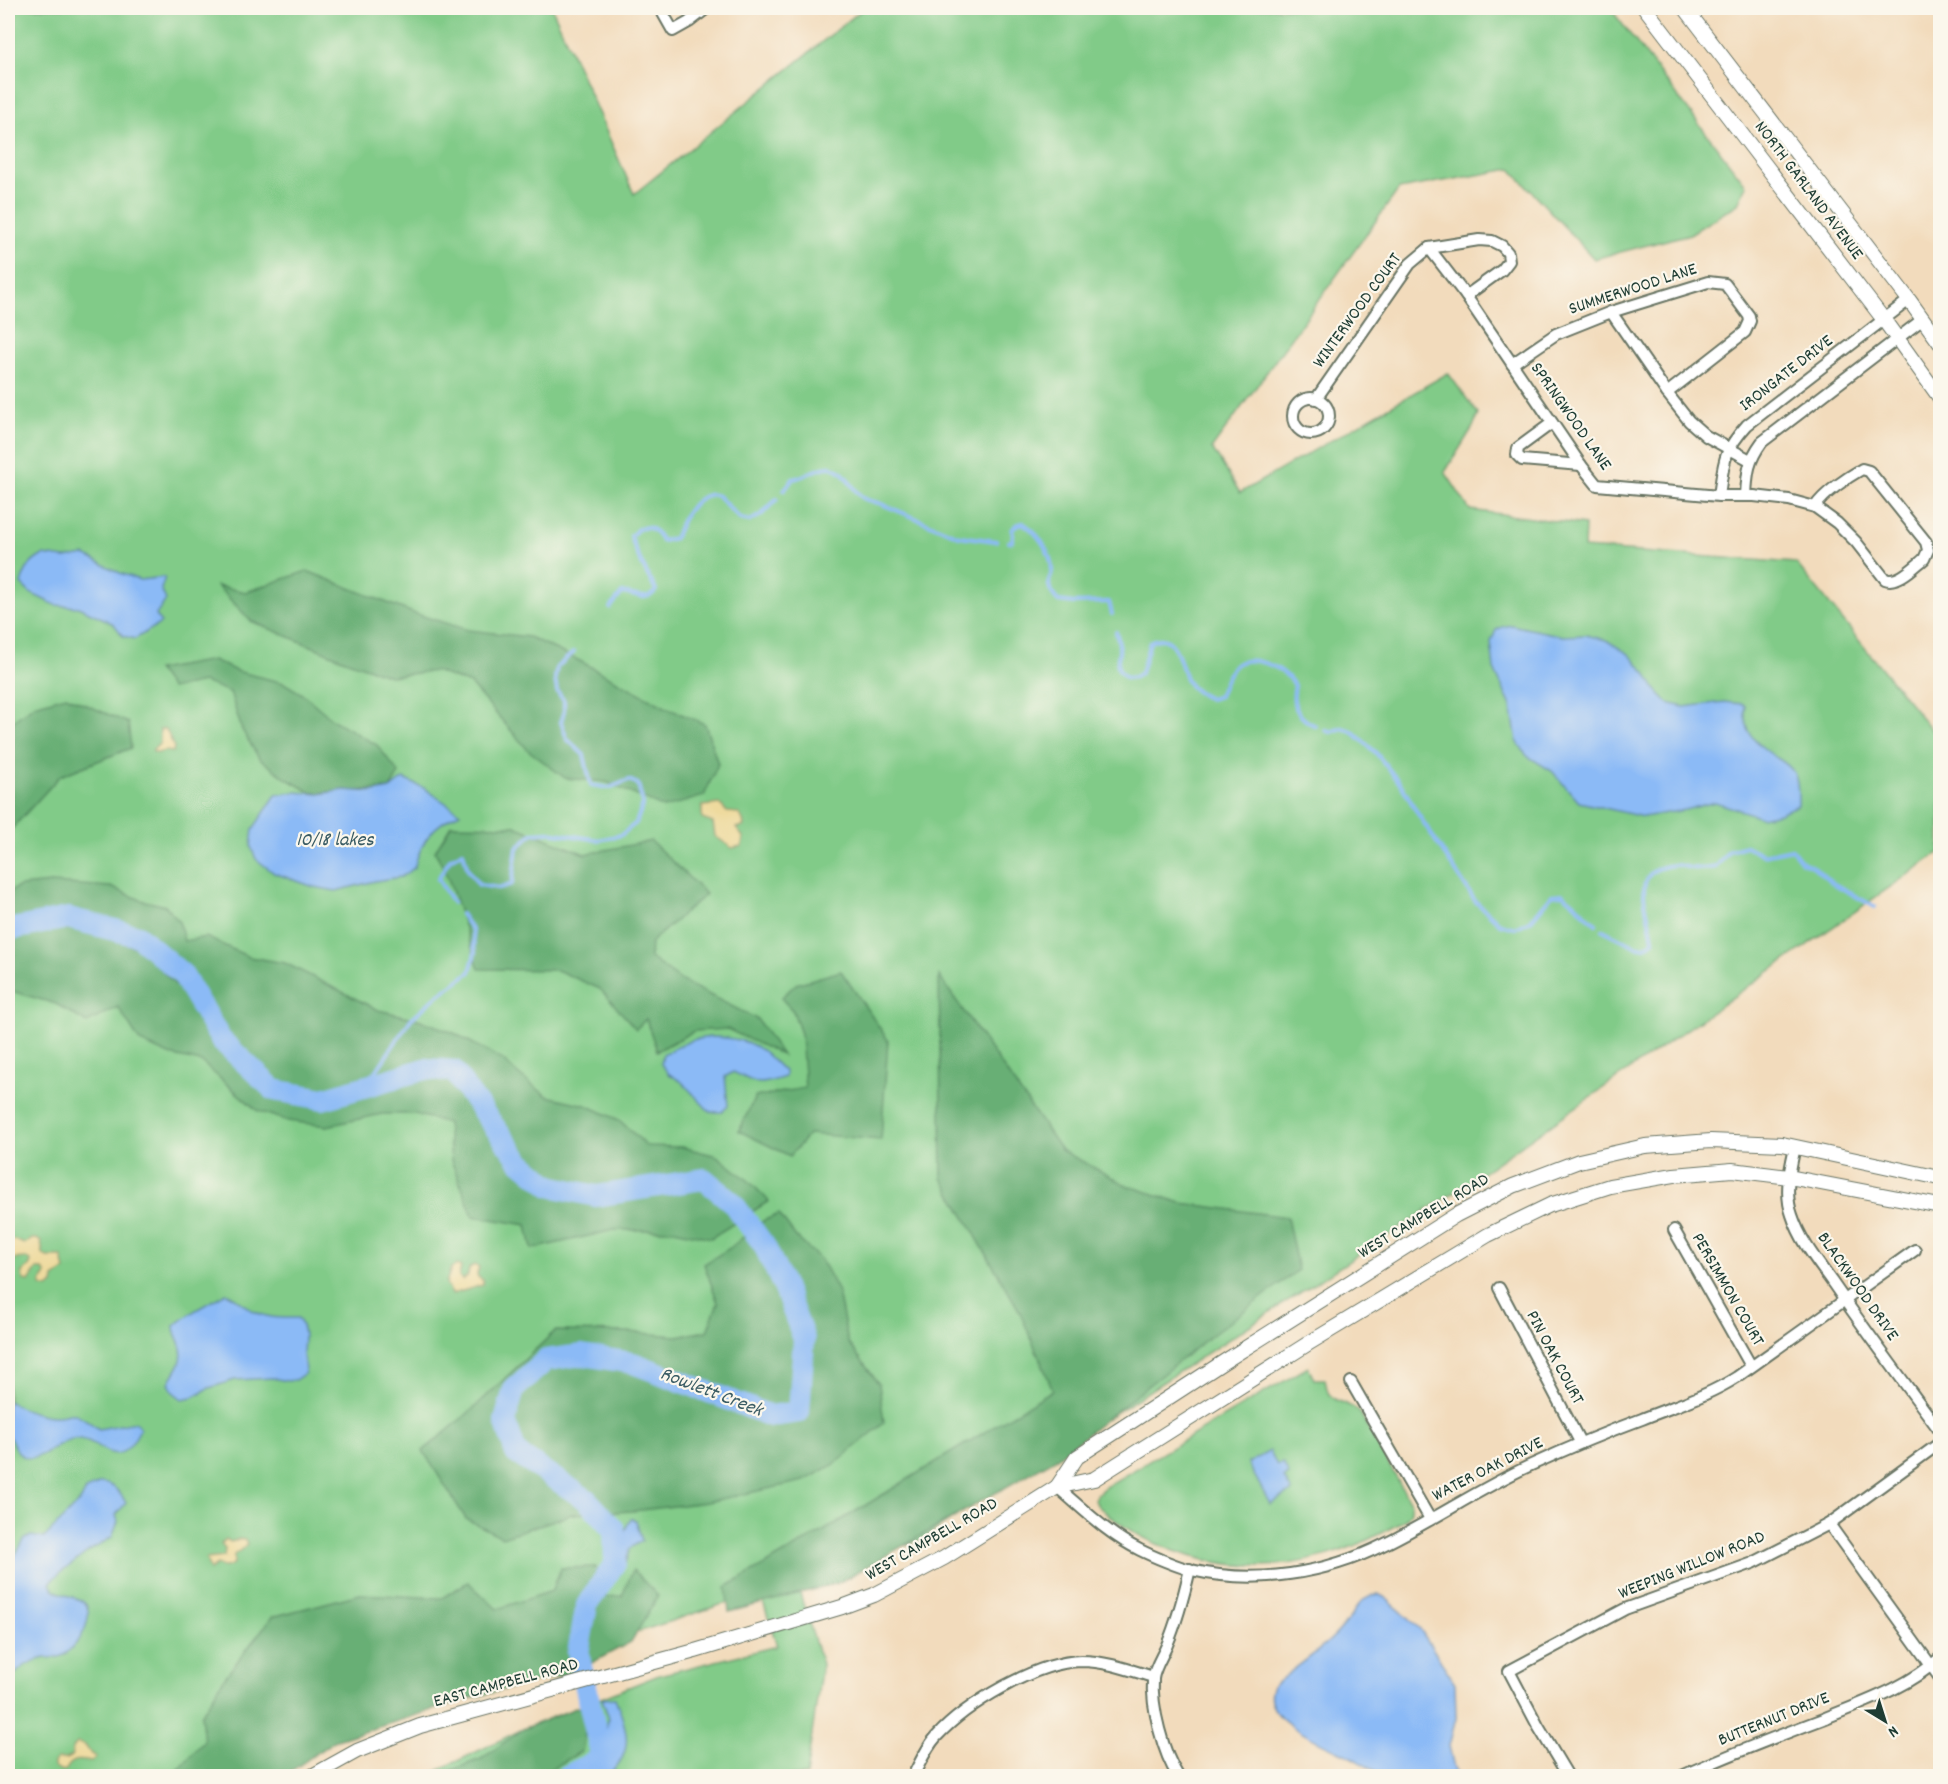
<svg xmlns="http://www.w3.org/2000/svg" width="1948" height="1784" font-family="Dekko,sans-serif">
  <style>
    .green { fill: #81cb88; stroke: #50845e; stroke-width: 1.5 }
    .forest { fill: #68af74; stroke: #447654; stroke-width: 1.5 }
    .sand { fill: #eeda9e; stroke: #868c69; stroke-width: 1.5 }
    .water { fill: #8bbaf6; stroke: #557c95; stroke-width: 1.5 }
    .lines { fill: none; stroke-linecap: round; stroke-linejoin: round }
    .stream { stroke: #8bbaf6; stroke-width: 4 }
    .river { stroke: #8bbaf6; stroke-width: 22 }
    .minor-casing { stroke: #697464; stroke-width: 14 }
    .secondary-casing { stroke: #697464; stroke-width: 16 }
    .minor { stroke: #fff; stroke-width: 10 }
    .secondary { stroke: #fff; stroke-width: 14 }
    .labels { text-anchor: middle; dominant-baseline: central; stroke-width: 4.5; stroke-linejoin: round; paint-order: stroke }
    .street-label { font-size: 18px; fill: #1f3d34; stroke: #fbf7ec }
    .water-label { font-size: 20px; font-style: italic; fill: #3a5c64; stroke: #fbf7ec }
  </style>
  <rect width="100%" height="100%" fill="#fbf7ec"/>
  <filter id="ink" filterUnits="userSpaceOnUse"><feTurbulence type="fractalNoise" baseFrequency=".0167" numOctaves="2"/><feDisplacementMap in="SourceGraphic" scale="12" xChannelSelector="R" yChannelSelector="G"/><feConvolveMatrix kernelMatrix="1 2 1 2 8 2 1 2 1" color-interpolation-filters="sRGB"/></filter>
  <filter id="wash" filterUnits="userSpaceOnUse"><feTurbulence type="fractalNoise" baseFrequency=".008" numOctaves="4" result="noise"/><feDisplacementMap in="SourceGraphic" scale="24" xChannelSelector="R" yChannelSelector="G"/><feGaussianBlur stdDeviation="1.35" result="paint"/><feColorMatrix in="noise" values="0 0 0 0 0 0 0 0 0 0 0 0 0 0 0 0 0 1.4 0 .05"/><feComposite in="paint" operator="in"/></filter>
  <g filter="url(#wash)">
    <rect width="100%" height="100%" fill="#f2dbbc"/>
    <g class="green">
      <path d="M8 8H552L634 194 864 8H1610L1746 185 1738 204 1690 234 1594 259 1511 169 1399 189 1212 448 1240 493 1448 373 1478 414 1473 427 1445 472 1470 510 1585 525 1584 548 1796 563 1940 740V852L1452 1194 920 1540 796 1581 822 1664 806 1776H427L523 1729 659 1675 777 1646 760 1592 316 1737 265 1776H8Z"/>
      <path d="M1308 1367 1314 1379H1325C1326 1384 1327 1391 1329 1394 1338 1405 1353 1403 1360 1413L1411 1504C1414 1519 1396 1525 1385 1531 1347 1552 1302 1566 1258 1566 1202 1566 1139 1544 1098 1506L1095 1501 1097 1494 1105 1487Z"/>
    </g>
    <g class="forest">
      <path d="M307 571 413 613 468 630 529 637 578 660 667 708 705 724 718 764 704 796 664 808 606 782 565 778 528 750 470 684 435 671 390 676 345 660 251 621 217 586 246 592Z"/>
      <path d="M213 660 236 671 284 683 304 695 333 720 377 745 399 773 390 789 312 793 287 779 259 758 242 730 230 692 203 682 171 689 157 670Z"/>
      <path d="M66 696 128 723 131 748 60 776 8 833V725L34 705Z"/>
      <path d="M451 825 515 826 585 854 651 841 706 894 651 942 650 958 682 981 757 1019 782 1055 727 1029 694 1031 657 1051 646 1019 636 1029 600 989 557 970 479 969 448 878 435 851Z"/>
      <path d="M51 883 111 887 141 900 166 906 179 921 184 941 206 937 249 957 285 963 378 1010 418 1019 454 1033 503 1060 519 1075 547 1096 586 1105 619 1120 647 1146 682 1147 717 1156 749 1181 769 1201 711 1238 674 1230H614L532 1249 527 1225 473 1216 451 1160 447 1123 415 1114H382L327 1126 288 1121 258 1111 201 1062 169 1055 140 1042 118 1007 87 1023 56 1004 8 990V937L40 930 72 929 109 937 142 950 192 1002 206 1030 226 1057 264 1090 284 1102 319 1108 395 1085 359 1081 334 1091 275 1082 253 1060 229 1039 204 1000 191 974 150 938 121 924 77 911 8 922V892L21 886Z"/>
      <path d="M841 971 888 1040 881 1140 809 1134 790 1156 739 1131 755 1097 805 1088 801 1034 793 1011 781 998 796 984Z"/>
      <path d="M939 976 1061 1150 1126 1185 1181 1203 1287 1217 1298 1270 1203 1342 1057 1458 838 1583 729 1612 726 1587 822 1532 1053 1390 1019 1310 942 1178Z"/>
      <path d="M779 1214 796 1237 821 1260 838 1292 848 1342 879 1384 884 1423 833 1465 804 1481 707 1502 633 1511 573 1514 502 1537 466 1519 423 1451 473 1409 555 1331 628 1332 677 1336 707 1331 718 1303 704 1264 730 1248 763 1221Z"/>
      <path d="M596 1567 605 1597 622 1596 633 1570 658 1596 631 1642 573 1673 471 1698 334 1741 284 1776H173L204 1741 201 1715 225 1677 272 1617 360 1594 442 1598 468 1582 497 1609 552 1591 561 1568Z"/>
      <path d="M591 1702 582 1751 540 1776H436L481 1759 523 1729Z"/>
    </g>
    <g class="sand">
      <path d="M160 729H166L174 747 173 752 165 751 157 753 152 751 160 743Z"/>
      <path d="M720 804 727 812C738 812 743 814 744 826L736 828 743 837 742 846 732 848 715 836 713 823 702 819V806Z"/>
      <path d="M32 1239H37L41 1242 43 1254 47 1257H62L65 1270 54 1278 53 1284 48 1288 41 1286V1282L46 1274 42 1269H37L29 1281 24 1280 22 1276V1272L29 1267 31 1262 26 1258 12 1259 8 1253V1244L10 1241 15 1240 24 1244Z"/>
      <path d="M457 1265 461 1267 459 1276 463 1280 468 1275 469 1268 474 1265 479 1267 477 1274 478 1277 483 1280V1285L452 1294 446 1283 451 1268Z"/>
      <path d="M226 1539 231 1542 239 1539 245 1540 247 1545 234 1555V1563C228 1568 224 1568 217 1565L210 1570 206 1559 224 1557 225 1549 221 1544Z"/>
      <path d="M77 1743 85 1745 91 1754 96 1757 91 1762C80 1760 72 1758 66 1770L60 1771 54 1767V1763L58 1759H67L72 1756V1749Z"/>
    </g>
    <g class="water">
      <path d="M43 555 65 558 85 555 120 573 140 580 165 577 161 589 166 600 156 615 161 623 135 639 123 636 114 624 100 617 78 607 55 605 30 593 21 584C25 569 30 562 43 555Z"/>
      <path d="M1511 625 1563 636 1586 635 1606 640 1629 654 1646 673 1655 689 1668 703 1684 707 1724 702 1743 704 1745 706C1743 733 1756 744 1777 758 1784 762 1790 766 1794 773 1799 782 1798 795 1798 805L1780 813 1761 817 1715 802 1685 810 1643 817 1579 802 1552 771 1527 756 1517 741 1511 706 1494 669 1491 642 1496 630 1502 627Z"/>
      <path d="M403 779 424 788 460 813C432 825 422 840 414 868L401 877 375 881 336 891 314 887 274 873 256 859 251 847 253 829 276 795 295 792 319 794 344 790 374 792 390 789Z"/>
      <path d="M710 1037C729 1037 749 1040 764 1052 771 1058 777 1065 785 1072V1077C755 1087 759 1084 733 1072L725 1077 728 1106 722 1112H710L682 1082 669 1074 661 1064 663 1054 692 1040Z"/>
      <path d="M226 1293C236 1297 242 1303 250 1309 266 1319 281 1318 298 1318 306 1330 304 1339 303 1352 303 1359 305 1366 305 1373L295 1380 287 1381 272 1378 235 1380 209 1388 193 1397 182 1399 173 1392 169 1383C175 1370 186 1362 180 1345 178 1338 174 1334 174 1326L196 1310Z"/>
      <path d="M8 1401C18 1408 44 1417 57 1416 63 1416 69 1413 75 1414 84 1417 91 1424 99 1429L136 1422 140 1429C115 1481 101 1434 72 1439 61 1441 50 1452 39 1456 23 1462 18 1454 12 1441 11 1439 8 1437 8 1434 5 1425 7 1411 8 1401Z"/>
      <path d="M1270 1451 1277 1465 1283 1463 1289 1475 1284 1478 1292 1492 1270 1504 1248 1463Z"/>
      <path d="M100 1483C113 1483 120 1492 126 1503L116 1515 118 1522 112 1537 86 1553 54 1578 50 1584C60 1604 98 1588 86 1626 83 1635 80 1640 74 1646 69 1650 65 1656 59 1657 55 1659 50 1657 45 1658 29 1661 16 1670 8 1684V1568L24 1540 31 1536 44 1538 81 1500 86 1490Z"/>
      <path d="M631 1518 636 1521 642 1541 630 1548 627 1560 620 1574 608 1571 613 1554V1545L621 1538Z"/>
      <path d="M1378 1594 1386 1598 1420 1629 1455 1683 1456 1718 1449 1746 1454 1768 1459 1776C1438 1777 1410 1779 1390 1776 1379 1775 1360 1762 1349 1756 1327 1745 1256 1719 1273 1686 1297 1665 1325 1649 1345 1624 1357 1610 1357 1599 1378 1594Z"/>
      <path d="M615 1698C627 1729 636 1752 607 1776H558L595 1749 603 1736 609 1718 602 1699Z"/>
    </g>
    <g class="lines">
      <g class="stream">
        <path d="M784 490 793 479C805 477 819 466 830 467 848 469 851 492 865 499 869 501 875 502 879 503L959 536 996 541"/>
        <path d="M1009 542 1012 541 1013 535 1012 530 1016 525 1023 523C1037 532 1052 552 1052 571 1052 574 1050 577 1049 580 1048 589 1052 594 1058 601L1074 603 1109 602 1112 614"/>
        <path d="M610 608 622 593C634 594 648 603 656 590 648 576 634 551 631 536L638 529 648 527 656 532 662 541 675 538C680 523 691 499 708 495 711 494 715 495 718 496L740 519 750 521 761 515 777 499"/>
        <path d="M1116 632C1118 638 1120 646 1119 652 1117 665 1115 669 1127 678L1135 677 1141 673 1150 642C1177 628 1180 666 1187 681 1192 690 1201 695 1210 699L1219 696C1223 686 1227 674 1234 666 1247 654 1274 664 1286 675 1290 678 1292 683 1295 686 1290 705 1299 719 1316 726"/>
        <path d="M1325 730 1331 732 1342 728 1352 731 1376 753 1402 786 1418 814 1475 901 1500 924 1515 928 1531 920 1552 895 1563 894 1574 903 1596 924"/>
        <path d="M453 903 438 879 450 859 463 852 468 870 479 885 499 888 512 884 517 848 533 833 549 832 599 840 621 835 636 823 643 804 638 784 629 780 609 788 591 785 584 755 567 739 561 722 564 711V701L557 691 555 678 557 667 574 652"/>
        <path d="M1603 930 1637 947H1645L1653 941C1650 910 1625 870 1674 865 1680 864 1686 868 1692 868 1700 869 1708 869 1716 867L1729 851 1746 846 1763 855 1792 849 1802 862 1814 867 1829 881 1875 907"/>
        <path d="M357 1089 377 1070 411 1019 438 995 470 972 475 953 472 930 461 914"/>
      </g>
      <path class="river" d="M8 930 68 918 138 936 182 974 221 1040 274 1090 323 1099 425 1069 454 1071 464 1086 520 1161 550 1186 596 1196 704 1179 732 1202 764 1245 785 1289 804 1339 799 1412 771 1416 633 1363 582 1355 546 1360 514 1389 505 1421 516 1453 587 1500 614 1529 615 1563 587 1605 578 1653 602 1758 567 1776"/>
    </g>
  </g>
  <g filter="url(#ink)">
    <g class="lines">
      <g class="minor-casing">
        <g id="minor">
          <path d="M660 8 673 31 689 22 707 8"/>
          <path d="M1429 248 1466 296 1581 465 1597 485 1719 496H1754L1789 500 1815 507 1837 523 1856 542 1885 579C1898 584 1914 567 1924 559L1928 550 1926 542 1869 471 1862 469C1848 477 1824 493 1815 507"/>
          <path d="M1611 312 1667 393 1689 421 1706 436 1750 460"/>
          <path d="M1512 364 1556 334 1611 312 1708 282 1725 284 1749 316 1750 321 1745 332 1667 393"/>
          <circle cx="1311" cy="416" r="18"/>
          <path d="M1316 399 1410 264 1429 248 1479 240 1492 241 1502 246 1508 253 1509 261 1502 270 1466 296"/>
          <path d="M1552 423 1518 448 1517 455 1522 460 1581 465"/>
          <path d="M1719 496C1724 462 1722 453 1747 425L1909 300"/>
          <path d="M1746 496C1747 473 1748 461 1762 442L1923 319"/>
          <path d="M1795 1147C1790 1169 1784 1193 1792 1215 1800 1240 1817 1261 1832 1282 1867 1333 1904 1382 1940 1431"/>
          <path d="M1674 1230 1751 1366"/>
          <path d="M1499 1288 1580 1442"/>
          <path d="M1351 1382 1430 1519"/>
          <path d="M1057 1487C1083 1509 1109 1535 1140 1550 1152 1556 1178 1567 1191 1570 1256 1585 1326 1574 1385 1544 1434 1520 1479 1489 1529 1466 1566 1449 1604 1433 1642 1419 1674 1406 1708 1396 1737 1377L1915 1250"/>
          <path d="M1829 1524 1940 1678"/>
          <path d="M913 1776C920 1763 926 1748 936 1737 966 1704 1036 1662 1081 1661 1105 1661 1130 1670 1153 1677"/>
          <path d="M1178 1776C1163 1753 1151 1707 1153 1679 1154 1668 1163 1655 1167 1645 1177 1621 1184 1595 1190 1569"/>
          <path d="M1568 1776 1538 1726 1509 1671 1625 1609 1753 1563 1829 1524 1940 1443"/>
          <path d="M1682 1776C1728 1755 1775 1737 1823 1719 1864 1702 1907 1688 1940 1658"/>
        </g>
      </g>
      <g class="secondary-casing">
        <g id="secondary">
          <path d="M1645 8 1884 320 1940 398"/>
          <path d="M1685 8 1909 300 1940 343"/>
          <path d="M1057 1487 1077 1457 1225 1361 1456 1215 1513 1186 1579 1161 1645 1146 1711 1141 1782 1144 1940 1178"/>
          <path d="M312 1776 357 1751 420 1726 695 1651 842 1607 874 1595 944 1558 1057 1487 1094 1479 1309 1343 1488 1235 1550 1205 1610 1186 1674 1175 1732 1170 1789 1177 1940 1206"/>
        </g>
      </g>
      <use href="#minor" class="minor"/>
      <use href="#secondary" class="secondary"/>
    </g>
  </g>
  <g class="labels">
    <g class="street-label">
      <text transform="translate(1808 191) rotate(53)">NORTH GARLAND AVENUE</text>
      <text transform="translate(1633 290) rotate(-18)">SUMMERWOOD LANE</text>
      <text transform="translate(1358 311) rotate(-54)">WINTERWOOD COURT</text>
      <text transform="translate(1787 374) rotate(-38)">IRONGATE DRIVE</text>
      <text transform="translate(1570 417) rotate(55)">SPRINGWOOD LANE</text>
      <text transform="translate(1424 1217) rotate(-31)">WEST CAMPBELL ROAD</text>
      <text transform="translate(1857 1287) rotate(55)">BLACKWOOD DRIVE</text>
      <text transform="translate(1727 1290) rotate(60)">PERSIMMON COURT</text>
      <text transform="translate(1554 1358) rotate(62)">PIN OAK COURT</text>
      <text transform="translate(1488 1470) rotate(-27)">WATER OAK DRIVE</text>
      <text transform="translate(932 1540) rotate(-30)">WEST CAMPBELL ROAD</text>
      <text transform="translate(1692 1566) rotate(-22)">WEEPING WILLOW ROAD</text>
      <text transform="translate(506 1684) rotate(-15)">EAST CAMPBELL ROAD</text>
      <text transform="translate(1774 1720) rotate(-22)">BUTTERNUT DRIVE</text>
    </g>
    <g class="water-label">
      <text x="335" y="841">10/18 lakes</text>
      <text transform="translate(711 1393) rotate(21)">Rowlett Creek</text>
    </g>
  </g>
  <rect width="1948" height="1784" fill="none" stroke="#fbf7ec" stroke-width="30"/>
  <g transform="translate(1885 1721) rotate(142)" stroke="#fbf7ec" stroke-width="4.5" paint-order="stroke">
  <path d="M0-4.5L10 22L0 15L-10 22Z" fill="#1f3d34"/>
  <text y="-9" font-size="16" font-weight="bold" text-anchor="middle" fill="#1f3d34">N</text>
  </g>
</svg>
